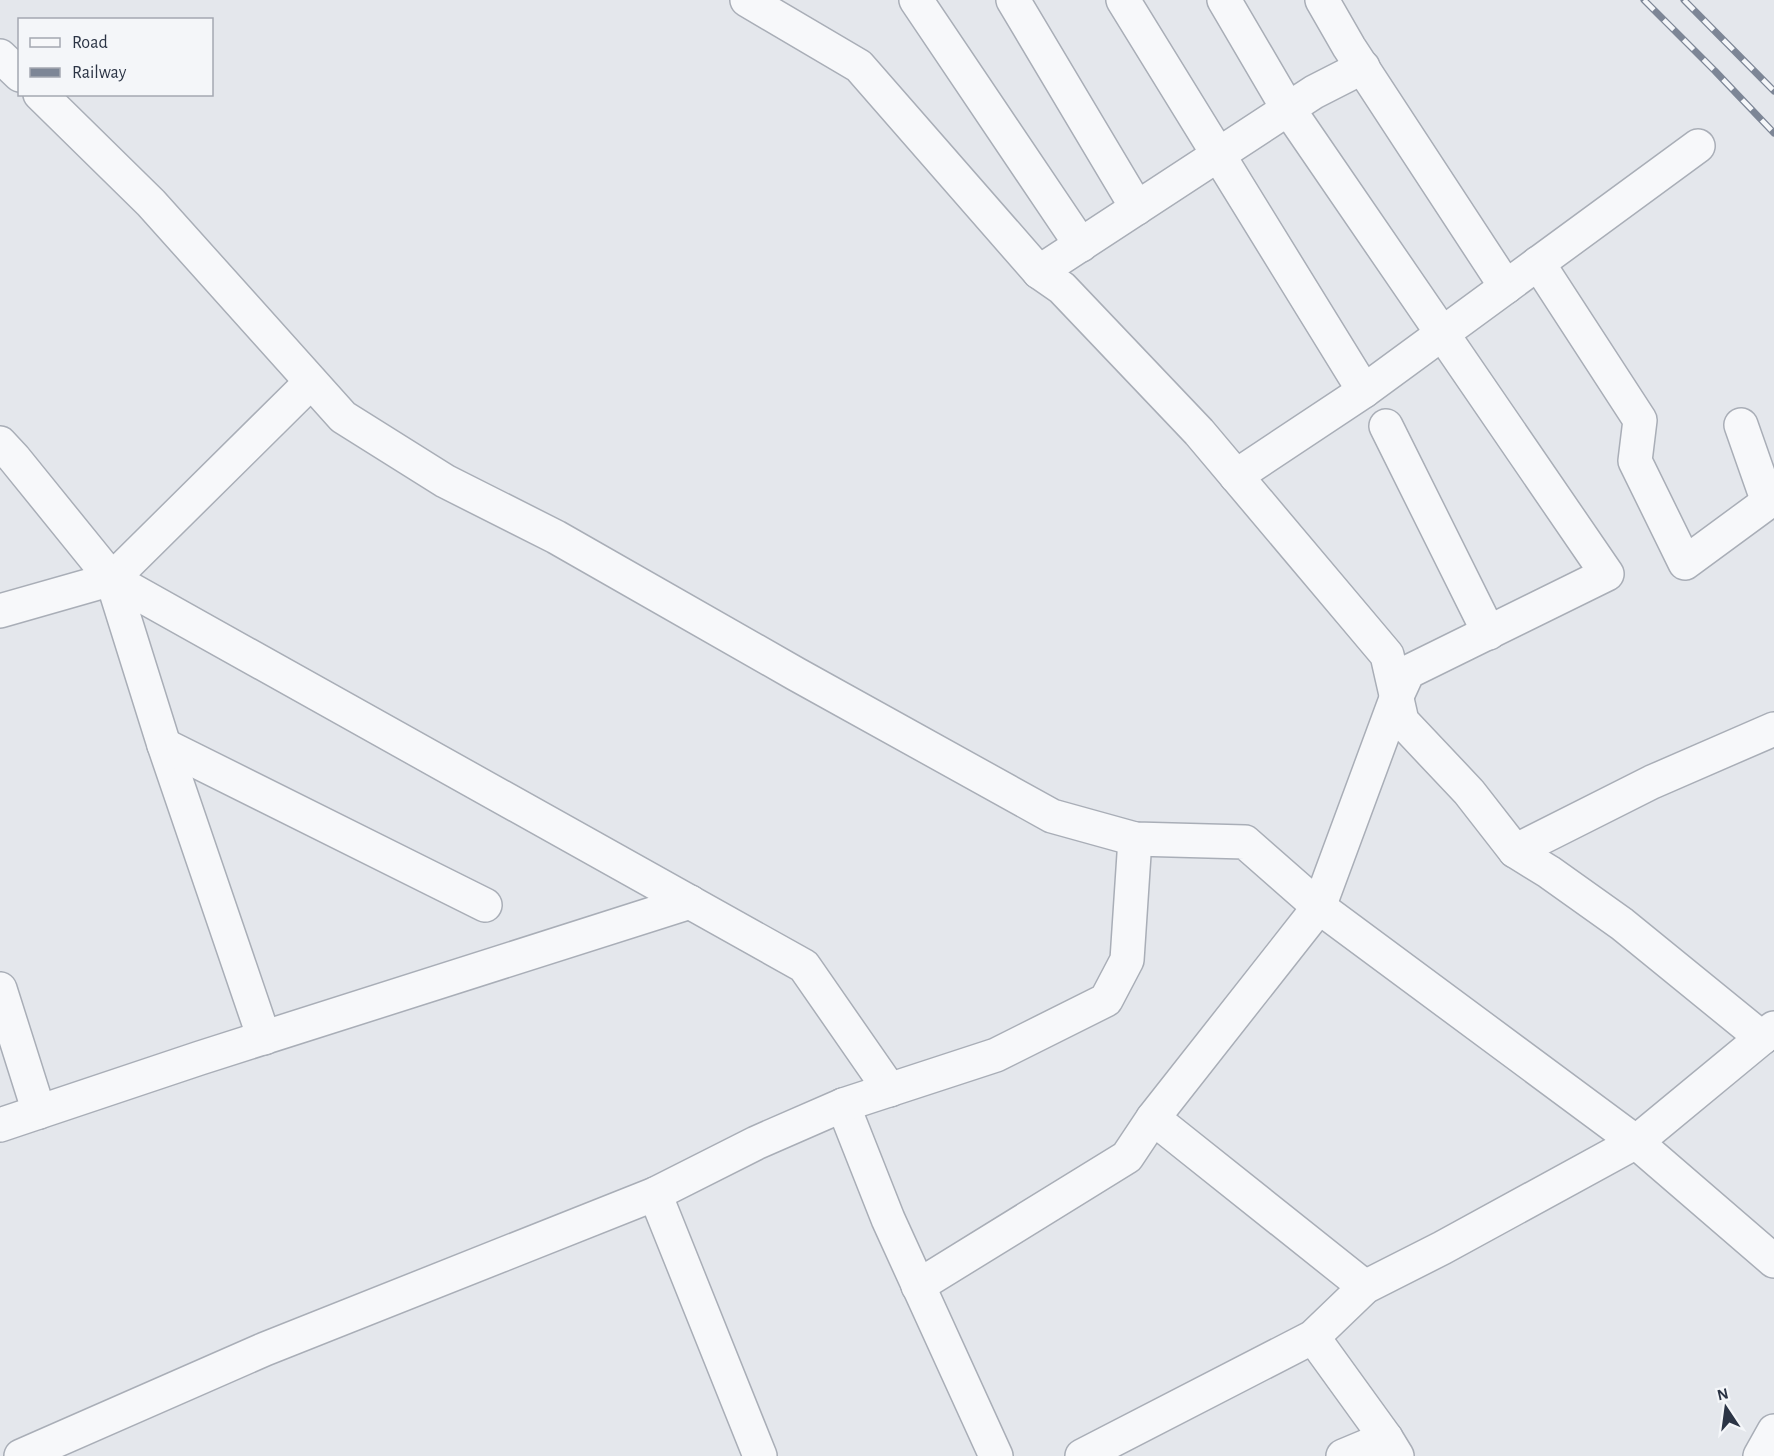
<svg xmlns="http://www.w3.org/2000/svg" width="1774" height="1456" font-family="'Alegreya Sans',sans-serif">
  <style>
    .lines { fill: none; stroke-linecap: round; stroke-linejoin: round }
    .minor-casing { stroke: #a9aeb7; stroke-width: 36 }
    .minor { stroke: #f7f8fa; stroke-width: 33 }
    .rail-casing { stroke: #7d8696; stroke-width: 7 }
    .rail { stroke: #f4f6f9; stroke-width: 4.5; stroke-dasharray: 14; stroke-linecap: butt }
  </style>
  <rect width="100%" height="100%" fill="#e4e7ec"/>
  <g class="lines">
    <g class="minor-casing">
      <g id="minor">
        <path d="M747 0 859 66 1039 272 1062 288 1199 432 1387 655 1402 721 1469 792 1515 851 1549 872 1622 924 1762 1038"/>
        <path d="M916 0 1081 245"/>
        <path d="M1013 0 1137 208"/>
        <path d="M1123 0 1364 391"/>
        <path d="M1224 0 1285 104 1607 574 1408 672 1397 696 1319 907 1153 1118 1365 1287"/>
        <path d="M1322 0 1349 47 1506 287"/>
        <path d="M0 56 20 75"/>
        <path d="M40 94 151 203 343 417 445 481 556 537 796 674 1052 816 1135 839 1245 842 1319 907 1636 1142 1774 1261"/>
        <path d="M1538 263 1640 420 1635 461 1685 563 1768 502 1741 425"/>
        <path d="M1039 272 1314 92 1363 67"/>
        <path d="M1386 426 1489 633"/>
        <path d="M0 443 14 458 112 579 311 382"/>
        <path d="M1236 476 1364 391 1698 146"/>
        <path d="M112 579 164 745 264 1038"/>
        <path d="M0 611 112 579 804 966 890 1090"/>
        <path d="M164 745 485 905"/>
        <path d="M1515 851 1652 782 1774 729"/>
        <path d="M0 989 39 1112"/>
        <path d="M843 1105 888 1219 996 1456"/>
        <path d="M0 1125 200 1058 690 902"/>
        <path d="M655 1194 760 1456"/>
        <path d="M918 1286 1127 1157 1153 1118"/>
        <path d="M1313 1337 1386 1438 1397 1456"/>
        <path d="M21 1456 265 1349 655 1194 756 1143 843 1105 996 1055 1106 1000 1127 960 1135 839"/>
        <path d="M1082 1456 1313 1337 1365 1287 1442 1248 1636 1142 1774 1028"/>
        <path d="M1343 1456 1386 1438"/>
        <path d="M1760 1456 1774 1431"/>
      </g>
    </g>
    <use href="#minor" class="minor"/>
    <g class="rail-casing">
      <g id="rail">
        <path d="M1644 0 1715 71 1774 133"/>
        <path d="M1684 0 1774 91"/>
      </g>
    </g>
    <use href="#rail" class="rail"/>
  </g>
  <rect x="18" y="18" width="195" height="78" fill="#f4f6f9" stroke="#a4a8b1" stroke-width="1.5"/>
  <rect x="30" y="38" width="30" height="9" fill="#f7f8fa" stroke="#a4a8b1" stroke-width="1.5"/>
  <text x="72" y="48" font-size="18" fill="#2b3445">Road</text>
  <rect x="30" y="68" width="30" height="9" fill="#7d8696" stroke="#a4a8b1" stroke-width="1.5"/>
  <text x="72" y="78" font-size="18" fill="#2b3445">Railway</text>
  <g transform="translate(1726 1408) rotate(347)" stroke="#f4f6f9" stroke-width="4.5" paint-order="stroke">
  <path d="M0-4.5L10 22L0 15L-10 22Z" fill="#2b3445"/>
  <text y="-9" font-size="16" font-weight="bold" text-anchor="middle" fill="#2b3445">N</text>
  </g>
</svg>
